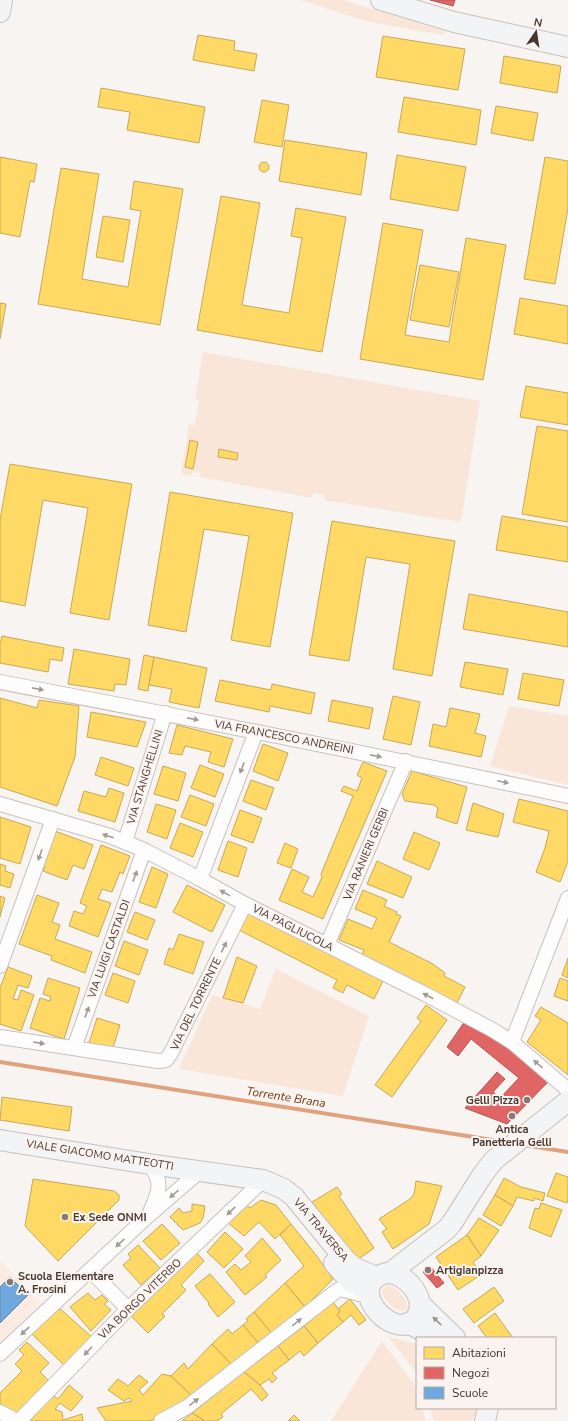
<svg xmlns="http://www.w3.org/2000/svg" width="568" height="1421" font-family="'Nunito Sans',sans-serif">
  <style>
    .built { fill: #fbebe2 }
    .green { fill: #fae5d9 }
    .homes { fill: #ffd966; stroke: #c8a856 }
    .shops { fill: #e06666; stroke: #b25856 }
    .schools { fill: #6fa8dc; stroke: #6386a8 }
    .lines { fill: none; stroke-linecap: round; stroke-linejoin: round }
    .stream { stroke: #e0a27d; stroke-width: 4 }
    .street-casing { stroke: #c8c0bb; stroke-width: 16 }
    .secondary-casing { stroke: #c8c0bb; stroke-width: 22 }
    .street { stroke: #fefdfd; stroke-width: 14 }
    .secondary { stroke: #f2f4f5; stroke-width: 20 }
    .oneway { fill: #a29a96 }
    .oneway2 { fill: #9c9692 }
    .poi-dot { fill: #847973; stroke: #fbf3ef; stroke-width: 1.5 }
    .labels { text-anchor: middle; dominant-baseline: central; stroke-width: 4; stroke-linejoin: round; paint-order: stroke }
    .street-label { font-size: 11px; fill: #46372f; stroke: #fbf3ef }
    .poi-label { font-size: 11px; font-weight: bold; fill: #46372f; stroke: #fbf3ef; text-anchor: start }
    .water-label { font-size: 12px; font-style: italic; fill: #6e350f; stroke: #fbf3ef }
  </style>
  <rect width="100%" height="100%" fill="#f8f4f2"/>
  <path class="built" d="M0 1261 40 1303 0 1343Z"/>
  <g class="green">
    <path d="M301 0H343L446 32 442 35 365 21Z"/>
    <path d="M203 352 480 401 461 522 324 500 325 495 313 493 312 498 200 477 201 473 193 472 191 476 181 474 189 425H195L199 400 195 399Z"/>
    <path d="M509 706 568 716V785L490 766Z"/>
    <path d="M276 969 369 1016 343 1096 179 1069 212 995 260 1009Z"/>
    <path d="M388 1285C397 1287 408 1300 408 1310L406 1311C396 1313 382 1300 382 1290Z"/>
    <path d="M388 1337 417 1344V1373Z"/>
    <path d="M382 1341 414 1384 417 1393V1408H422L426 1421H331Z"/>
    <path d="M430 1408H478L472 1421H434Z"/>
  </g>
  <g class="homes">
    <path d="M198 35 235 41 234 50 257 54 254 71 193 60Z"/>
    <path d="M383 36 465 49 458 90 376 77Z"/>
    <path d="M504 56 561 66 557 93 500 83Z"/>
    <path d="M101 88 205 107 199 143 127 130 130 112 98 107Z"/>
    <path d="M404 97 481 110 476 145 398 132Z"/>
    <path d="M262 100 289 105 282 147 254 142Z"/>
    <path d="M496 106 538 113 533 141 491 133Z"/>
    <path d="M285 140 367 153 361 195 279 181Z"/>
    <path d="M397 155 466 167 458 211 390 199Z"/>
    <path d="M0 157 37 164 34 182 30 181 20 237 0 233Z"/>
    <path d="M545 157 568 161V208L555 284 524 279Z"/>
    <circle cx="264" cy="167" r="5"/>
    <path d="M61 168 99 174 82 279 128 287 141 211 130 209 134 181 183 189 160 325 38 304Z"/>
    <path d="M221 196 260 203 242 305 289 313 302 238 291 236 296 208 346 217 322 352 197 330Z"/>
    <path d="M103 216 130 220 123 262 96 257Z"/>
    <path d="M383 223 423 230 405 335 449 342 466 238 506 245 483 380 360 359Z"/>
    <path d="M420 265 459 272 449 327 410 320Z"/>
    <path d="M520 298 568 306V344L514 334Z"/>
    <path d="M0 303 6 304 0 339Z"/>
    <path d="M526 386 568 393V425L520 417Z"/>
    <path d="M537 426 568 431V522L522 514Z"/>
    <path d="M190 440 198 442 193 469 185 467Z"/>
    <path d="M219 449 238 453 237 460 218 457Z"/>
    <path d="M10 464 132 484 109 620 70 613 88 508 43 500 25 606 0 601V520Z"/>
    <path d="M170 492 293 513 270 647 231 640 249 536 204 529 186 632 148 625Z"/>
    <path d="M502 516 568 527V562L496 550Z"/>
    <path d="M332 521 455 541 432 676 393 669 410 564 366 557 349 661 309 655Z"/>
    <path d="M469 594 568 612V647L463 629Z"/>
    <path d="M2 636 64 648 62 661 50 659 48 672 0 663V644Z"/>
    <path d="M74 649 130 659 126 685 115 684 114 691 68 684Z"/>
    <path d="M144 655 154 657 148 691 138 689Z"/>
    <path d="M154 657 207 668 199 708 169 702 172 689 149 685Z"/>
    <path d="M465 662 508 669 503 695 460 687Z"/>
    <path d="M523 673 564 680 559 706 518 699Z"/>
    <path d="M220 680 271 690 272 684 315 693 311 714 270 706 269 712 215 701Z"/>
    <path d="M393 696 420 702 411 745 383 739Z"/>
    <path d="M0 698 37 708 39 700 79 706 75 757 57 806 0 787Z"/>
    <path d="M332 700 373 708 369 729 328 721Z"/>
    <path d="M450 708 480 714 475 733 486 736 481 757 429 746 433 724 446 727Z"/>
    <path d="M91 712 146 722 137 747 87 737Z"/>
    <path d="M177 725 233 739 224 767 208 762 211 752 185 746 182 755 169 753Z"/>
    <path d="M263 744 288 753 278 781 253 771Z"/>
    <path d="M101 757 134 768 128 786 95 775Z"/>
    <path d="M363 762 387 771 323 919 279 900 292 869 309 877 302 892 313 897 322 877 321 874 353 796 341 791 344 786 357 791 362 778 357 775Z"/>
    <path d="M200 765 224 774 215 797 191 788Z"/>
    <path d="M163 766 186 773 178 801 154 794Z"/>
    <path d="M412 771 467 787 457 824 436 817 438 808 434 805 405 801 402 794Z"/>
    <path d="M251 780 274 788 266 810 243 801Z"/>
    <path d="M109 788 124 793 115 822 78 811 84 791 106 797Z"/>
    <path d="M190 795 214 804 206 826 181 817Z"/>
    <path d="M519 799 568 811V861L560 882 536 872 545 848 549 831 513 822Z"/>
    <path d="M473 803 504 814 498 837 466 830Z"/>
    <path d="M156 804 176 810 167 839 147 832Z"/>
    <path d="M240 810 262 818 253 843 231 835Z"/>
    <path d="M0 817 31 827 20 864 0 858Z"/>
    <path d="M180 823 203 832 193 857 170 848Z"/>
    <path d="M55 831 93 845 84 869 73 865 67 880 43 871 45 866 43 865Z"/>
    <path d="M414 832 440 843 429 870 403 859Z"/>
    <path d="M228 841 247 848 238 877 218 870Z"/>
    <path d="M285 843 298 849 291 868 277 863Z"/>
    <path d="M101 845 130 856 123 874 120 872 112 892 102 889 98 899 111 903 98 937 69 926 74 911 83 914 87 906 80 903Z"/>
    <path d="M377 861 412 877 403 898 367 884Z"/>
    <path d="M0 864 6 866 5 871 14 874 10 888 0 885Z"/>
    <path d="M152 867 168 874 156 908 139 902Z"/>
    <path d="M187 885 225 905 212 932 173 912Z"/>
    <path d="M363 890 387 900 384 906 397 912 396 914 401 916 389 942 433 964 445 973 444 976 465 987 457 1003 362 956 364 950 339 940 348 919 372 929 377 918 355 909Z"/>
    <path d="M37 895 59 903 52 922 60 925 55 939 92 952 85 973 51 960 52 956 19 944Z"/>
    <path d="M0 896 5 898 0 917Z"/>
    <path d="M135 912 155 920 147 940 127 932Z"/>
    <path d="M247 913 383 981 374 999 347 985 343 993 333 988 337 980 239 930Z"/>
    <path d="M179 934 204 942 193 974 164 964 169 948 173 950Z"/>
    <path d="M124 941 148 950 139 975 115 966Z"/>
    <path d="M237 957 257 966 243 1003 223 998Z"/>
    <path d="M568 958V978L562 975Z"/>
    <path d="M8 967 32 976 28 988 18 985 13 999 18 1000 21 990 34 995 21 1031 0 1024V988Z"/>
    <path d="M113 973 135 981 128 1003 105 995Z"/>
    <path d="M48 978 80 988 64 1039 30 1028 40 998 50 1001 51 997 43 994Z"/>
    <path d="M560 978 568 981V1001L554 996Z"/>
    <path d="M426 1005 447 1020 392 1097 375 1085 421 1021 417 1018Z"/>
    <path d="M541 1007 568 1023V1075L527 1042 541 1020 535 1016Z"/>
    <path d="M97 1018 120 1025 113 1048 89 1043Z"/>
    <path d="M2 1097 72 1107 69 1131 0 1120Z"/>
    <path d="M556 1173 568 1177V1199L567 1203 547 1196Z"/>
    <path d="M504 1178 521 1187 545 1193 543 1201 534 1198V1201L517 1197 513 1206 495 1195Z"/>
    <path d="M33 1179 114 1191 119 1195V1200L58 1261 25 1226Z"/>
    <path d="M416 1181 442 1186 429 1224 393 1249 382 1232 387 1229 379 1219 410 1199 414 1194Z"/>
    <path d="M337 1187 342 1194 339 1196 374 1248 356 1261 312 1202Z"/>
    <path d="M495 1195 513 1206 501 1226 483 1215Z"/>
    <path d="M261 1200 276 1205 291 1224 275 1239 259 1222 244 1236 227 1222 245 1203 250 1208Z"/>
    <path d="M541 1203 562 1210 551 1237 529 1228 535 1208 539 1209Z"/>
    <path d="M192 1204 205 1206 203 1218 200 1223 183 1230 170 1217 179 1208 183 1213 192 1211Z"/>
    <path d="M479 1218 499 1230 481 1256 467 1235Z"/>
    <path d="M162 1224 180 1243 161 1260 143 1241Z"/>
    <path d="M291 1224 316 1255 333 1279 305 1307 285 1283 304 1266 280 1235Z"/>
    <path d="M225 1232 243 1249 224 1268 207 1252Z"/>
    <path d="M467 1235 481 1256 473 1262 482 1274 458 1290 436 1257Z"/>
    <path d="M262 1238 281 1260 265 1275 267 1277 245 1295 226 1272 235 1264 241 1270 251 1262 245 1256Z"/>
    <path d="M138 1245 160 1268 141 1285 123 1265 131 1258 128 1254Z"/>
    <path d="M197 1253 204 1261 181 1285 186 1290 162 1314 165 1316 148 1333 129 1314 170 1275 172 1277Z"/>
    <path d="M210 1274 235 1302 218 1317 208 1304 209 1303 195 1286Z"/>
    <path d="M285 1283 305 1307 273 1335 254 1312Z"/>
    <path d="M494 1287 504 1301 474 1323 463 1309Z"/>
    <path d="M88 1293 95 1300 102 1295 108 1301 104 1304 111 1310 91 1331 70 1307Z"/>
    <path d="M350 1299 366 1320 359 1325 351 1315 343 1322 337 1315 340 1311 338 1309Z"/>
    <path d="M333 1302 340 1311 337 1315 343 1322 318 1343 304 1326Z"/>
    <path d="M58 1307 93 1338 65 1366 32 1334Z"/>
    <path d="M254 1312 273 1335 260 1345 243 1325 248 1321 246 1319Z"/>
    <path d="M495 1313 513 1338H487L478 1326Z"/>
    <path d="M243 1325 260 1345 232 1365 212 1344 228 1329 232 1334Z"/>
    <path d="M304 1326 318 1343 304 1356 300 1351 289 1360 278 1346Z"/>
    <path d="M27 1342 49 1363 40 1372 50 1382 13 1417 0 1410V1393L22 1371 15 1364 24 1355 19 1350Z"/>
    <path d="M212 1344 232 1365 192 1396 171 1376 184 1363 188 1369Z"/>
    <path d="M278 1346 289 1360 272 1373 277 1378 272 1383 269 1379 260 1385 244 1372Z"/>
    <path d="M244 1372 260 1385 268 1395 262 1401 251 1389 221 1414 223 1417 217 1421H205L192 1413Z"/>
    <path d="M162 1374 171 1376 192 1396 159 1418 148 1421H106L97 1408 132 1401 129 1398 124 1401 108 1390 118 1379 128 1386 139 1375 148 1382 139 1390 143 1395Z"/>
    <path d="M69 1385 83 1397 71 1411 60 1403 55 1409 62 1412 63 1420 82 1414 83 1421H31L29 1420 51 1394 58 1399Z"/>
    <path d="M192 1413 205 1421H182Z"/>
    <path d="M294 1415 300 1421H288Z"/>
  </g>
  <g class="shops">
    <path d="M430 0H455L453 6Z"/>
    <path d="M465 1021 484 1031 524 1057 549 1081 507 1124 465 1108 497 1072 505 1079 493 1092 500 1098 519 1078 471 1039 458 1056 447 1047Z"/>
    <path d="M430 1266 444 1283 437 1288 423 1272Z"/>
  </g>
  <path class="schools" d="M10 1277 28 1295 0 1323V1287Z"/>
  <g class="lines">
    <g class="stream">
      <path d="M0 1062 505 1142"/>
      <path d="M524 1145 568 1152"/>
    </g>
    <g class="street-casing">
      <g id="street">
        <path d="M0 682C190 718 379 756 568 796"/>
        <path d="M0 804 110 836 144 850 200 879 245 904 425 994 491 1029 512 1042 568 1090"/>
        <path d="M125 842 165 713"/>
        <path d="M200 879 256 732"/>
        <path d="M327 945 406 761"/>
        <path d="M0 966 53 819"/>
        <path d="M0 1037 158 1061 166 1060 171 1053 245 904"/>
        <path d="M512 1042 568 898"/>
        <path d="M74 1048 144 850"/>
        <path d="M149 1164C164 1182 159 1192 150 1212"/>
        <path d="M90 1270 128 1309"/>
        <path d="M0 1354 148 1216 200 1171"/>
        <path d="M0 1412 17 1421"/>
        <path d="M19 1421 128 1309 259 1184"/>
        <path d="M161 1421 187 1407 335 1292 340 1289 363 1295"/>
      </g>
    </g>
    <g class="secondary-casing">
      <g id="secondary">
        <path d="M381 0 454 22 568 47"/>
        <path d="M0 12 2 0"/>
        <path d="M0 1140 149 1164 263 1180 284 1189 294 1197 344 1258 353 1267 376 1277"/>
        <path d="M334 1263 349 1280 368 1291"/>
        <path d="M386 1273C407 1272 431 1302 414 1320 392 1341 343 1286 386 1273Z"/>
        <path d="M390 1273 447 1229 452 1223 483 1174 494 1160 568 1101"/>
        <path d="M420 1304 455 1338"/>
        <path d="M408 1323 436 1338"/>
        <path d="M485 1421 488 1408"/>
      </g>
    </g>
    <use href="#street" class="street"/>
    <use href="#secondary" class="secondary"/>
  </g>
  <defs><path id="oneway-solid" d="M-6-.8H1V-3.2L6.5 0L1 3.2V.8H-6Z"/></defs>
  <g class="oneway">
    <use href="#oneway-solid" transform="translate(38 689) rotate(11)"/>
    <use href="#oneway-solid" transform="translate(193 719) rotate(11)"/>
    <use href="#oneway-solid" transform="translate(376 756) rotate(11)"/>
    <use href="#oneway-solid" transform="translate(242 768) rotate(111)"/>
    <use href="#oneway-solid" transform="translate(503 782) rotate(12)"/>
    <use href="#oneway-solid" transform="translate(108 836) rotate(-162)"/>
    <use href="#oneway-solid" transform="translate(40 855) rotate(110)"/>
    <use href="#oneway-solid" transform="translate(135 876) rotate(-70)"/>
    <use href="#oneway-solid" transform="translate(225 893) rotate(-151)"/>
    <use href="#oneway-solid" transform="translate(224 947) rotate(-64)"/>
    <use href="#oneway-solid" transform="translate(428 996) rotate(-152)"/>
    <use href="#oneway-solid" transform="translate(87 1012) rotate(-70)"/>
    <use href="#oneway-solid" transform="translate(39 1043) rotate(9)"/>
    <use href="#oneway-solid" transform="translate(538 1064) rotate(-140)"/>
    <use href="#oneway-solid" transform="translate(174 1194) rotate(139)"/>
    <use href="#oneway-solid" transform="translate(231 1211) rotate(136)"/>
    <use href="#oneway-solid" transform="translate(120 1243) rotate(137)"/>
    <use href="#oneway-solid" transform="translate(297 1322) rotate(-39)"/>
    <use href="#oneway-solid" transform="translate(25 1331) rotate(137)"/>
    <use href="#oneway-solid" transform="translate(88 1351) rotate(134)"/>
    <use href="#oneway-solid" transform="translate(194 1402) rotate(-38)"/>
  </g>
  <use class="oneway2" href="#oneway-solid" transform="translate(437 1321) rotate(-136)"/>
  <g class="poi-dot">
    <circle cx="527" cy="1100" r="4"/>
    <circle cx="512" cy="1116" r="4"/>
    <circle cx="65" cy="1217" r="4"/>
    <circle cx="428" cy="1270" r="4"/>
    <circle cx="10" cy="1282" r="4"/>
  </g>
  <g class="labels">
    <g class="street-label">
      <text transform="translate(284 737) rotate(11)">VIA FRANCESCO ANDREINI</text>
      <text transform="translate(145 777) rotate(-73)">VIA STANGHELLINI</text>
      <text transform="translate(366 854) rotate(-67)">VIA RANIERI GERBI</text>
      <text transform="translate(293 928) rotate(27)">VIA PAGLIUCOLA</text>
      <text transform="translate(109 949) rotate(-70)">VIA LUIGI CASTALDI</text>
      <text transform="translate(196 1004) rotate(-64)">VIA DEL TORRENTE</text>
      <text transform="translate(100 1155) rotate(9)">VIALE GIACOMO MATTEOTTI</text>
      <text transform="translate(321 1230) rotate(50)">VIA TRAVERSA</text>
      <text transform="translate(140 1299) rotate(-44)">VIA BORGO VITERBO</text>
    </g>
    <g class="poi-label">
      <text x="519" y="1100" text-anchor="end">Gelli Pizza</text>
      <text x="512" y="1129" text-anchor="middle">Antica<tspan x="512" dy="13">Panetteria Gelli</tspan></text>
      <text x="73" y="1217">Ex Sede ONMI</text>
      <text x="436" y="1270">Artigianpizza</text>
      <text x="18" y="1276">Scuola Elementare<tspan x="18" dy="13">A. Frosini</tspan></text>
    </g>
    <g class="water-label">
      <text transform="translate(286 1097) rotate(9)">Torrente Brana</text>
    </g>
  </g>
  <rect x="416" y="1337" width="140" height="72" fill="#fbf3ef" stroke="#b3a8a2"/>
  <rect x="424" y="1347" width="20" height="12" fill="#ffd966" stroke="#b3a8a2"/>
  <text x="452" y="1357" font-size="12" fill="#46372f">Abitazioni</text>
  <rect x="424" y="1367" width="20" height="12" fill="#e06666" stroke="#b3a8a2"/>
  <text x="452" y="1377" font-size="12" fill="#46372f">Negozi</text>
  <rect x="424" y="1387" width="20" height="12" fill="#6fa8dc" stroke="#b3a8a2"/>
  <text x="452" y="1397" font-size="12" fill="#46372f">Scuole</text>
  <g transform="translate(536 32) rotate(13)" stroke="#fbf3ef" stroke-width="3" paint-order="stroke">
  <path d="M0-3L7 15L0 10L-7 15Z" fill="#46372f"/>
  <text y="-6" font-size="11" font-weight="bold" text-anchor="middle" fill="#46372f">N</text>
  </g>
</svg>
